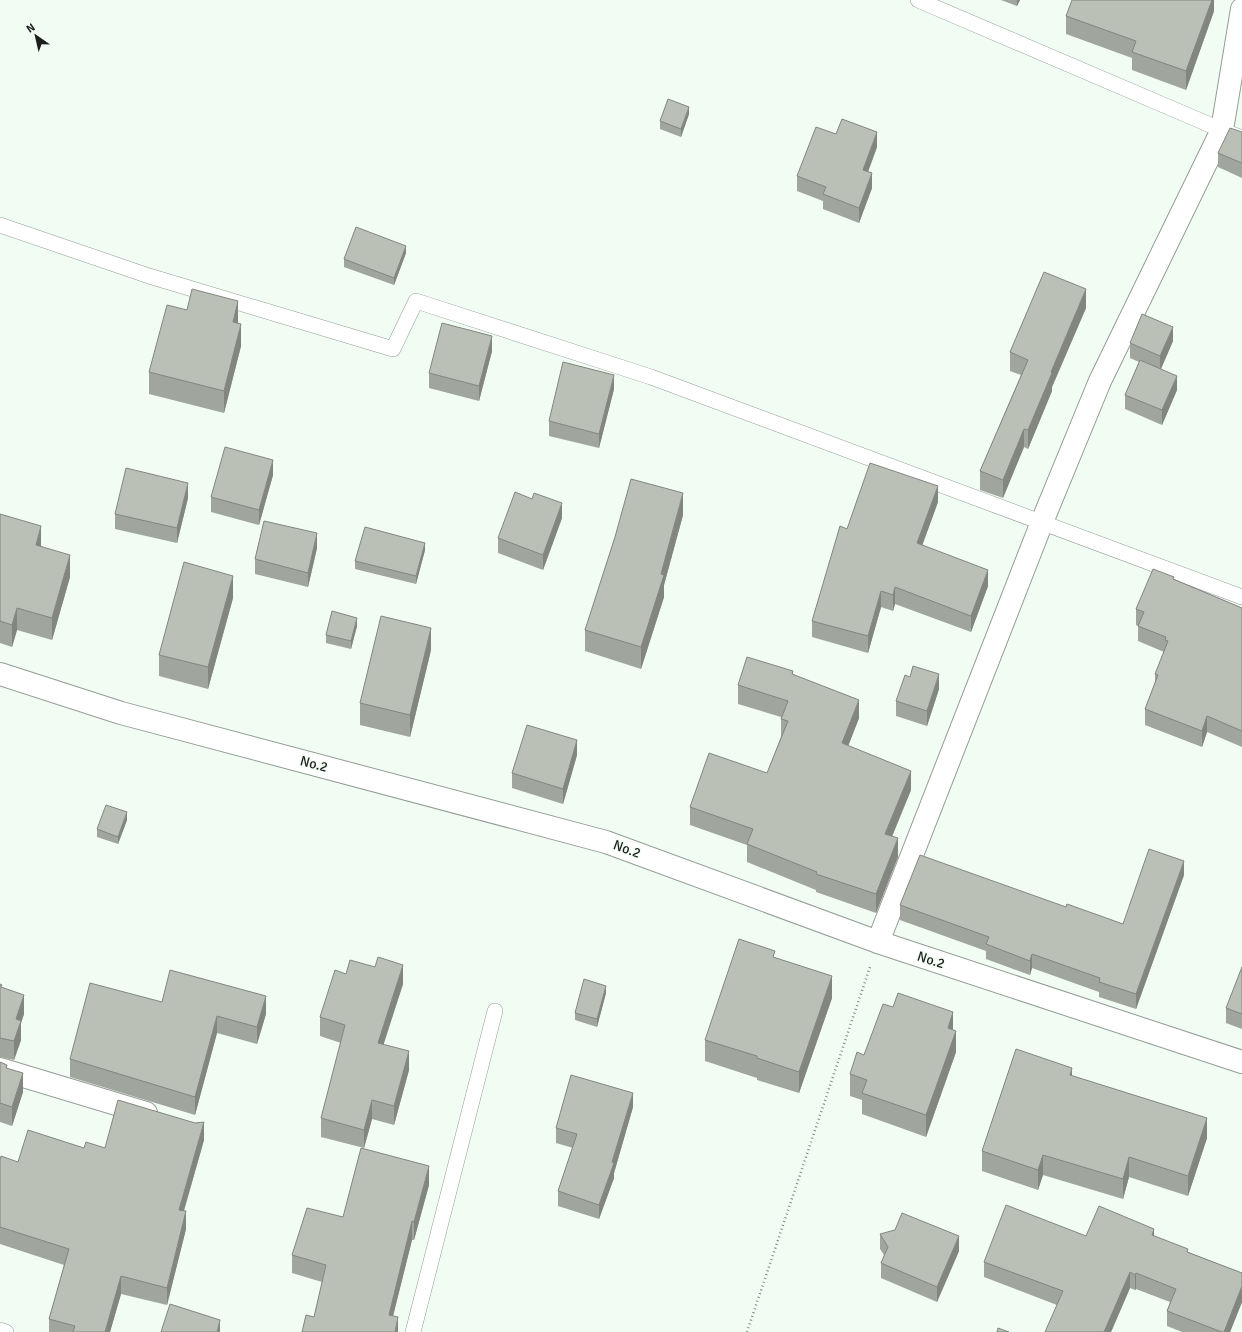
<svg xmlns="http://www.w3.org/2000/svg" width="1242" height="1332" font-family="Signika,sans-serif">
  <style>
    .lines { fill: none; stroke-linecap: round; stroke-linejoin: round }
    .service-casing { stroke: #939d95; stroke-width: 16 }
    .minor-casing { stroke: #939d95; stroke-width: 24 }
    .path { stroke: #828a84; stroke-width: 2.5; stroke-dasharray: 1 3; stroke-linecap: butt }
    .service { stroke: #fff; stroke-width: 15 }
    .minor { stroke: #fff; stroke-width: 22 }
    .wall { fill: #a0a59d }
    .shaded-wall { fill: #82867f }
    .building { fill: #bac0b6; stroke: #82867f }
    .labels { text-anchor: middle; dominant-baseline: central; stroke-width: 3; stroke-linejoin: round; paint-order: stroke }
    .street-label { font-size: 14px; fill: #1b1f1c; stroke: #f1fcf3 }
  </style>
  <rect width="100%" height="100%" fill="#f1fcf3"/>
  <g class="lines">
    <g class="service-casing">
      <g id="service">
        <path d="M918 0 1222 130 1242 138"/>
        <path d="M0 225 149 276 393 349 416 301 651 377 1242 597"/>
        <path d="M0 1330 6 1332"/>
        <path d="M413 1332 495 1011"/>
      </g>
    </g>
    <g class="minor-casing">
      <g id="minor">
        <path d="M0 674 121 713 606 842 878 942 1242 1062"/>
        <path d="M878 942 1042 522 1100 381 1222 130 1242 9"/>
        <path d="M0 1069 146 1113"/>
      </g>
    </g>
    <path class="path" d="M747 1332 870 967"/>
    <use href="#service" class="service"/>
    <use href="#minor" class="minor"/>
  </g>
  <g class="wall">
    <path d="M1001 0H1020L1017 6Z"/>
    <path d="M1214 0V11L1186 90 1132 70V58L1066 34V16Z"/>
    <path d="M689 114 681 137 660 129V121Z"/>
    <path d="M1242 132V178L1218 167V153Z"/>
    <path d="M836 134 877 147 868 172 872 188 859 223 823 209V201L797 191V176Z"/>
    <path d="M406 253 394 285 344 267V259Z"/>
    <path d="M1086 308 1052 387V391L1028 449 1024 447 1003 498 980 490V471L1021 375 1010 371V352Z"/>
    <path d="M238 323 241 346 224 413 149 394V372Z"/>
    <path d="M1173 341 1161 369 1177 390 1162 425 1125 409V395L1139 362 1130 358V343Z"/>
    <path d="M492 351 479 401 429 388V373Z"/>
    <path d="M614 389 599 448 549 436V421Z"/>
    <path d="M273 475 259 525 211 512V497Z"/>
    <path d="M188 498 177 543 115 529V514Z"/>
    <path d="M938 502 922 545 988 586 971 632 895 604 893 611 881 607 868 653 812 637V621L847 529Z"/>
    <path d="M0 514 41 547 70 577 52 640 17 630 12 647 0 643Z"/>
    <path d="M683 515 664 585V597L641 669 585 651V630Z"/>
    <path d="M562 518 543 570 498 553V538Z"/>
    <path d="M317 548 308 587 255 574V559Z"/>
    <path d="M425 550 416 584 355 569V561Z"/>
    <path d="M1174 579 1242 608V747L1207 732 1202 747 1145 725V709L1155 682V674L1164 652 1138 641V626L1136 625V609Z"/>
    <path d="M233 598 208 689 159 676V655Z"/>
    <path d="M357 626 351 649 326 643V635Z"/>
    <path d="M431 650 410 737 360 725V703Z"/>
    <path d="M793 674 859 718 848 746 911 790 892 837 898 857 876 913 816 892V890L747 862V845L690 825V807L767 773 781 737V717L738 704V685Z"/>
    <path d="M939 689 927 726 896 716V701Z"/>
    <path d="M577 755 563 804 512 788V773Z"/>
    <path d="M127 820 118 844 97 837V829Z"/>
    <path d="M1184 875 1136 1009 1099 997V992L1032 968 1030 975 986 959V951L900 920V905L1066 907 1123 924Z"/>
    <path d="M775 957 832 998 799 1093 757 1080V1078L705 1061V1040Z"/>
    <path d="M1242 967V1029L1226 1023V1008Z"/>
    <path d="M346 974 403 984 383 1044 409 1070 394 1125 372 1119 364 1148 321 1137V1118L341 1043 320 1036V1017Z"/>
    <path d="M0 984 2 988 24 1014 21 1023V1040L14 1060 0 1057Z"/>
    <path d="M606 993 597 1027 575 1020V1013Z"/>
    <path d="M162 1002 266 1014 257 1044 217 1033 195 1115 70 1077V1059Z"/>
    <path d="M953 1029 956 1052 926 1137 862 1114V1100L850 1096V1074L864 1055Z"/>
    <path d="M0 1062 7 1068 23 1092 12 1126 0 1122Z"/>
    <path d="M1072 1076 1207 1138 1188 1196 1129 1177 1123 1199 1043 1175 1038 1190 982 1171V1151Z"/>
    <path d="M633 1107 614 1173V1178L599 1219 558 1206V1191L573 1148 556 1143V1128Z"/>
    <path d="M204 1140 184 1211 186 1229 167 1305 121 1294 110 1332H49V1319L64 1265 0 1244V1160L18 1162 84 1148H105Z"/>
    <path d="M429 1185 414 1240H412L393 1316 398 1332 314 1317 322 1282 292 1273V1255L343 1217Z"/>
    <path d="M880 1234 959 1251 937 1302 881 1278V1263L884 1255 880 1249Z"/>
    <path d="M1086 1236H1154L1188 1252 1242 1273V1302L1230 1332H1182L1167 1326V1311L1170 1302 1136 1289 1135 1290 1130 1288 1111 1332H1045L1057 1305 984 1277V1262Z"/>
  </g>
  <g class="shaded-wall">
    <path d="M1017 0H1020L1017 6Z"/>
    <path d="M1212 0H1214V11L1186 90V71Z"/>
    <path d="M689 107V114L681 137V129Z"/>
    <path d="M877 132V147L863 185V170Z"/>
    <path d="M872 173V188L859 223V208Z"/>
    <path d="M406 246V253L394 285V278Z"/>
    <path d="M1086 289V308L1052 387V391L1028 449V430L1051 372Z"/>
    <path d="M238 301V323L233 344V322Z"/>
    <path d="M241 324V346L224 413V391Z"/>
    <path d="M1173 327V341L1160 371V356Z"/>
    <path d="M492 336V351L479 401V386Z"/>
    <path d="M614 375V389L599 448V434Z"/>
    <path d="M1177 376V390L1162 425V410Z"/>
    <path d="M1024 429V447L1003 498V480Z"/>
    <path d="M273 460V475L259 525V510Z"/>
    <path d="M188 483V498L177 543V528Z"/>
    <path d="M938 486V502L917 560V543Z"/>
    <path d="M683 493V515L664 585V597L641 669V647Z"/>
    <path d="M562 503V518L543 570V555Z"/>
    <path d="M41 526V547L36 545Z"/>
    <path d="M317 533V548L308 587V573Z"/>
    <path d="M425 543V550L416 584V576Z"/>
    <path d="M70 555V577L52 640V618Z"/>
    <path d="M988 570V586L971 632V616Z"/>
    <path d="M233 576V598L208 689V667Z"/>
    <path d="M895 587V604L893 611V595Z"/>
    <path d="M881 591V607L868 653V636Z"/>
    <path d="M17 608V630L12 647V625Z"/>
    <path d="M357 618V626L351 649V641Z"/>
    <path d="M431 628V650L410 737V715Z"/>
    <path d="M939 674V689L927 726V711Z"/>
    <path d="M859 700V718L842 762V743Z"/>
    <path d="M1207 716V732L1202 747V731Z"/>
    <path d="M577 740V755L563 804V789Z"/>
    <path d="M911 771V790L885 853V834Z"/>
    <path d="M127 812V820L118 844V837Z"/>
    <path d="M898 838V857L876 913V894Z"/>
    <path d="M1184 861V875L1136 1009V994Z"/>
    <path d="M1032 954V968L1030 975V961Z"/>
    <path d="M403 965V984L378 1062V1043Z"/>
    <path d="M832 976V998L799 1093V1072Z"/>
    <path d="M606 986V993L597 1027V1019Z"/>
    <path d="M24 995V1014L21 1023V1040L14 1060V1041L16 1019Z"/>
    <path d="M266 996V1014L257 1044V1027Z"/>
    <path d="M953 1012V1034L948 1028Z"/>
    <path d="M217 1016V1033L195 1115V1097Z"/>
    <path d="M956 1031V1052L926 1137V1115Z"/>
    <path d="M409 1051V1070L394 1125V1106Z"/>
    <path d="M1072 1068V1088L1070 1075Z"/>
    <path d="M23 1073V1092L12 1126V1107Z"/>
    <path d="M633 1093V1107L614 1173V1178L599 1219V1205Z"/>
    <path d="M372 1100V1119L364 1148V1130Z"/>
    <path d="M1207 1118V1138L1188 1196V1176Z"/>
    <path d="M204 1122V1140L179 1227V1210Z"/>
    <path d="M1043 1155V1175L1038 1190V1170Z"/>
    <path d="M1129 1157V1177L1123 1199V1179Z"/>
    <path d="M429 1166V1185L414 1240V1222Z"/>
    <path d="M186 1211V1229L167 1305V1288Z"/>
    <path d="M412 1221V1240L389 1332V1315Z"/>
    <path d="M1154 1229V1245L1152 1235Z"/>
    <path d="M959 1236V1251L937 1302V1287Z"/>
    <path d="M1130 1272V1288L1111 1332H1104Z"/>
    <path d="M1136 1273V1289L1135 1290V1275Z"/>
    <path d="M121 1276V1294L110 1332H105Z"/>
    <path d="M1242 1286V1302L1230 1332H1224Z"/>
    <path d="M398 1317V1332H395Z"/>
    <path d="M220 1320V1332H217Z"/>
  </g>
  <g class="building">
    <path d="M1072 0H1212L1186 71 1132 52 1136 41 1066 16Z"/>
    <path d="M668 99 689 107 681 129 660 121Z"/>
    <path d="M842 119 877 132 863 170 872 173 859 208 823 194 826 187 797 176 816 127 836 134Z"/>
    <path d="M1230 128 1242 132V163L1218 153Z"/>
    <path d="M356 227 406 246 394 278 344 259Z"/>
    <path d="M1044 272 1086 289 1051 372 1052 373 1028 430 1024 429 1003 480 980 471 1028 360 1010 352Z"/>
    <path d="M192 289 238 301 233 322 241 324 224 391 149 372 167 305 187 310Z"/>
    <path d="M1142 314 1173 327 1160 356 1130 343Z"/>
    <path d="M442 323 492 336 479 386 429 373Z"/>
    <path d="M1140 360 1177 376 1162 410 1125 395Z"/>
    <path d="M563 362 614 375 599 434 549 421Z"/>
    <path d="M225 447 273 460 259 510 211 497Z"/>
    <path d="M870 463 938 486 917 543 988 570 971 616 895 587 893 595 881 591 868 636 812 621 840 526 847 529Z"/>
    <path d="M126 468 188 483 177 528 115 514Z"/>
    <path d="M631 479 683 493 661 574 664 575 641 647 585 630 615 537Z"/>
    <path d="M515 492 532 499 534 493 562 503 543 555 498 538Z"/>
    <path d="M0 514 41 526 36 545 70 555 52 618 17 608 12 625 0 621Z"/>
    <path d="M264 521 317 533 308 573 255 559Z"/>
    <path d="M365 527 425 543 416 576 355 561Z"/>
    <path d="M184 562 233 576 208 667 159 655Z"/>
    <path d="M1153 569 1174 577 1173 579 1242 608V731L1207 716 1202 731 1145 709 1158 675 1155 674 1168 641 1165 640 1166 637 1138 626 1144 612 1136 609Z"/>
    <path d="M332 611 357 618 351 641 326 635Z"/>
    <path d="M381 616 431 628 410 715 360 703Z"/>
    <path d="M747 657 793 671 792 674 859 700 842 743 911 771 885 834 898 838 876 894 816 874 817 872 747 844 753 829 690 807 709 753 767 773 788 721 781 719 788 701 738 685Z"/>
    <path d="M913 666 939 674 927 711 896 701 905 675 910 677Z"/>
    <path d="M527 725 577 740 563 789 512 773Z"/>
    <path d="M106 805 127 812 118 837 97 829Z"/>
    <path d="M1149 849 1184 861 1136 994 1099 982 1100 978 1032 954 1030 961 986 944 989 937 900 905 920 855 1066 907 1067 904 1123 924Z"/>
    <path d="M739 939 775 951 773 957 832 976 799 1072 757 1058V1056L705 1040Z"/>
    <path d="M378 957 403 965 378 1043 409 1051 394 1106 372 1100 364 1130 321 1118 345 1025 320 1017 335 970 346 974 350 960 375 967Z"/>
    <path d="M1242 967V1014L1226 1008Z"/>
    <path d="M170 970 266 996 257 1027 217 1016 195 1097 70 1059 90 983 162 1002Z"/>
    <path d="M584 979 606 986 597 1019 575 1013Z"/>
    <path d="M0 984 2 985 1 987 24 995 16 1019 21 1021 14 1041 0 1038Z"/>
    <path d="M898 993 953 1012 948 1028 956 1031 926 1115 862 1093 867 1080 850 1074 857 1052 864 1055 883 1004 893 1007Z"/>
    <path d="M1016 1049 1072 1068 1070 1075 1207 1118 1188 1176 1129 1157 1123 1179 1043 1155 1038 1170 982 1151Z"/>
    <path d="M0 1062 7 1065 6 1068 23 1073 12 1107 0 1103Z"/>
    <path d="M571 1075 633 1093 612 1162 614 1163 599 1205 558 1191 577 1134 556 1128Z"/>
    <path d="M118 1100 195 1123 204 1122 179 1210 186 1211 167 1288 121 1276 105 1332H73L75 1326 49 1319 69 1249 0 1227V1160L1 1156 18 1162 28 1130 84 1148 86 1142 105 1148Z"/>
    <path d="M361 1148 429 1166 414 1222 412 1221 389 1315 398 1317 395 1332H302L306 1315 314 1317 326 1265 292 1255 307 1208 343 1217Z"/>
    <path d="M1006 1205 1086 1236 1099 1206 1154 1229 1152 1235 1188 1249 1187 1252 1242 1273V1286L1224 1332H1222L1167 1311 1176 1289 1136 1273 1135 1275 1130 1272 1104 1332H1045L1063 1291 984 1262Z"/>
    <path d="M902 1213 959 1236 937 1287 881 1263 888 1247 880 1234 895 1230Z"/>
    <path d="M170 1304 220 1320 217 1332H161Z"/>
    <path d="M998 1328 1009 1332H997Z"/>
  </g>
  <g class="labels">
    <g class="street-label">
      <text transform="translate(314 764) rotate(15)">No.2</text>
      <text transform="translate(627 849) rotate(20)">No.2</text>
      <text transform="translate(931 960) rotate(18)">No.2</text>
    </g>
  </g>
  <g transform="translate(36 36) rotate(326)" stroke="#f1fcf3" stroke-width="3" paint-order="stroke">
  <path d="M0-3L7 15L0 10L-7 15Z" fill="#1b1f1c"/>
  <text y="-6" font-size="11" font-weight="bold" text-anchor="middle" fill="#1b1f1c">N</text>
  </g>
</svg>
